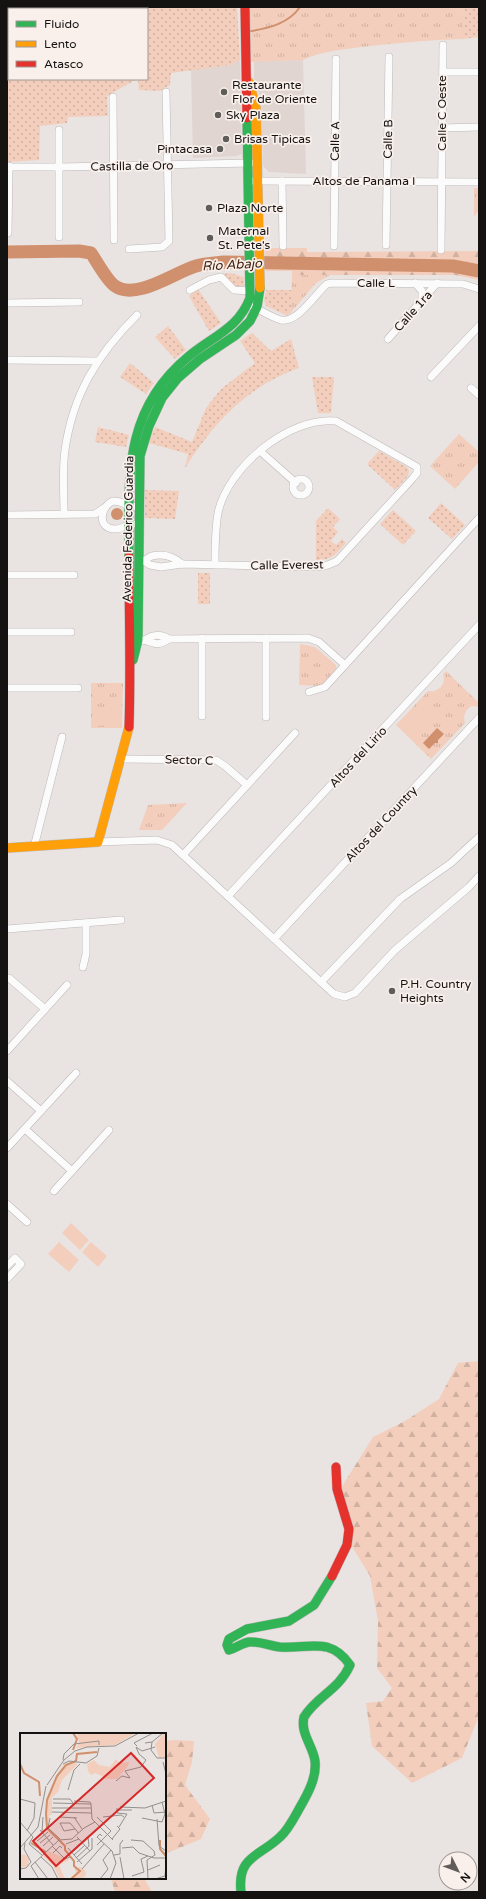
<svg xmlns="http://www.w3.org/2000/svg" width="486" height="1899" font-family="'Varela Round',sans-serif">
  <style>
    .built { fill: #e0d5d0 }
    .grass { fill: url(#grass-dots) }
    .forest { fill: url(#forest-firs) }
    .park { fill: url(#park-tufts) }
    .pitch { fill: #f3cebc }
    .water { fill: #d0906e }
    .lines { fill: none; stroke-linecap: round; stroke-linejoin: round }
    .stream { stroke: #d0906e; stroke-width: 2 }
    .river { stroke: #d0906e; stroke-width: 13 }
    .street-casing { stroke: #bdb9b8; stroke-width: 8 }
    .fast-casing { stroke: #bdb9b8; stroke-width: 10 }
    .slow-casing { stroke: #bdb9b8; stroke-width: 10 }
    .jam-casing { stroke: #bdb9b8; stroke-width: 10 }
    .street { stroke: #fcfbfb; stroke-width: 7 }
    .fast { stroke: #30b455; stroke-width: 9 }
    .slow { stroke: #ff9f0a; stroke-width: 9 }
    .jam { stroke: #e5322d; stroke-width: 9 }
    .poi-dot { fill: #5f5c5a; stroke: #f9f0ec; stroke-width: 1.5 }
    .labels { text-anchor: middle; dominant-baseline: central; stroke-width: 3.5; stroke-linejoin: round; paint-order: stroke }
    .poi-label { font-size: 12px; fill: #151311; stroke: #f9f0ec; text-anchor: start }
    .street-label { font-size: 12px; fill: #151311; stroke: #f9f0ec }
    .water-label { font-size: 13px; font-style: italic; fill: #44200c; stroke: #f9f0ec }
    .inset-river { fill: none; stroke: #d0906e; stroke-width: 2 }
    .inset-road { fill: none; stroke: #94908e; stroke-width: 1 }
    .view { fill: #d62828; fill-opacity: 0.15; stroke: #d62828; stroke-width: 2 }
    .inset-edge { fill: none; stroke: #151311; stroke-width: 2 }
  </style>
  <defs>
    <pattern id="grass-dots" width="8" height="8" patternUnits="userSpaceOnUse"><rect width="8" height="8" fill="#f3cebc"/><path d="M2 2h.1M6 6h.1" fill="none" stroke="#cfb0a1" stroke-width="1.8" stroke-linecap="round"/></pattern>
    <pattern id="forest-firs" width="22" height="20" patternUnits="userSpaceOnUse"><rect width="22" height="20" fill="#f3cebc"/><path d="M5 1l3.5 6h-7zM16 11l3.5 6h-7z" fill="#cfb0a1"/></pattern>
    <pattern id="park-tufts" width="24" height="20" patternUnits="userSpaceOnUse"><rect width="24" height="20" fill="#f3cebc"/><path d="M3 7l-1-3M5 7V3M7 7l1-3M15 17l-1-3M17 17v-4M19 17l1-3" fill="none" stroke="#cfb0a1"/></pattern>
  </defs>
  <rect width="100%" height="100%" fill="#e9e4e2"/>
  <g class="built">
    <path d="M240 60 242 154 236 156 193 158 191 70 231 65Z"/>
    <path d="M303 60 306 174 269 172 263 166 261 97 254 86V61Z"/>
  </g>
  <g class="grass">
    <path d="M7 7H237L240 60 231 65 171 73 170 85 160 91 139 90 138 79H147V9H9V79H137L107 96 108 116 68 117 67 123 40 126 39 160 7 162Z"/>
    <path d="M456 7H479V37L463 39V12Z"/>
    <path d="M230 273 244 277V286L235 287 223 274Z"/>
    <path d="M198 289 221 323 209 331 189 296Z"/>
    <path d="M266 290H292L291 302 288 316 266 306 264 300Z"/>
    <path d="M168 326 186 350 175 359 155 337Z"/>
    <path d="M252 333 271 351 291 339 299 368C248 386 214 422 185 468L188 454 149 443 155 427 192 442 206 408 221 389 255 363 240 341Z"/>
    <path d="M130 363 154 383 146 394 120 377Z"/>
    <path d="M312 377H334L331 413H318Z"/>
    <path d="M98 427 129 435 126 447 95 442Z"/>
    <path d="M379 451 407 467 409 471 408 476 395 490 367 464Z"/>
    <path d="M145 490 179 491 175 519 145 518Z"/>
    <path d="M441 503 465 525 452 539 428 518Z"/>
    <path d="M328 508 340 519 333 527 338 532 331 541 336 545 342 539 346 543C335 555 333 560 316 560V521Z"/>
    <path d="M393 510 416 531 403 545 380 524Z"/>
    <rect x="198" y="573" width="12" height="31"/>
  </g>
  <g class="forest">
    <path d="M265 248H307V252L479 251V280L455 275H292V271H266Z"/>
    <path d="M479 1361V1716L462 1758 412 1783 372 1746 366 1703 383 1701 392 1688 377 1668 378 1621 370 1576 351 1545 353 1525 341 1488 373 1437 405 1421 439 1399 458 1363Z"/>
    <path d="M173 1740 194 1741 192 1762 185 1785 210 1819 201 1839 165 1854V1741Z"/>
    <path d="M109 1878H144L152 1892H115L111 1879Z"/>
  </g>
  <g class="park">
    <path d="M250 7H456L463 12V39C429 40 395 43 361 47 342 50 321 51 303 60L250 62Z"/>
    <path d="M474 188H479V211L474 216Z"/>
    <path d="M292 275H330L316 283 288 316 291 302Z"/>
    <path d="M459 434 479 452V462L455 489 430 466Z"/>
    <path d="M300 644 315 647 336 665V669L321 686 299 685Z"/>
    <path d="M446 671 479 703V707L472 706C465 710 463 715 465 723L431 759 396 725 428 691C438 693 447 684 443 674Z"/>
    <path d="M91 683H123L122 728H91Z"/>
    <path d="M187 803 162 830H139L148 805Z"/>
  </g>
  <g class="pitch">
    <path d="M421 704 432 715 411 738 400 727Z"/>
    <path d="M94 710H119V725L94 726Z"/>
    <path d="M71 1223 89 1240 80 1250 62 1233Z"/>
    <path d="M59 1242 79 1260 69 1272 48 1254Z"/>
    <path d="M91 1242 107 1256 98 1267 82 1252Z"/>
  </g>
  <g class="water">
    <circle cx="117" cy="514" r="6"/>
    <path d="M437 728 444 734 438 740V743H435L429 749 423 743Z"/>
  </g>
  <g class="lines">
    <path class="stream" d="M251 31C270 28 289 23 300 7"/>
    <path class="river" d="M7 252 79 251 91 253C97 262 107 281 115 286 136 301 175 272 196 266 205 263 215 263 224 262L453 266 479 271"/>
    <g class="street-casing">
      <g id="street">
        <path d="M443 72H479"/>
        <path d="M113 97 114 240"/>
        <path d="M442 128 479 127"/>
        <path d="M7 167H60L251 163"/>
        <path d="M248 181 479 182"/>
        <path d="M282 181 283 246"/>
        <path d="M8 233 9 166"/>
        <path d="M59 237V130"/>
        <path d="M386 245 389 57"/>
        <path d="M334 246 336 59"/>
        <path d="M129 249 162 247 169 241 166 92"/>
        <path d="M441 250 443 45"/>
        <path d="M415 283 422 291V301"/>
        <path d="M190 290 209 280 221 277 234 290 250 291"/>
        <path d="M7 303 79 302"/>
        <path d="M252 306C262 311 271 317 281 320 298 323 315 294 327 284L332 283 463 284 479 289"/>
        <path d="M388 339 437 283"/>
        <path d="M7 360 97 361"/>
        <path d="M431 377 479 326"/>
        <path d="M471 388 479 395"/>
        <path d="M260 451 296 483"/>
        <circle cx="301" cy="487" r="8"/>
        <path d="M64 514C64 493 62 471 65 450 73 394 97 355 137 315"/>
        <path d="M7 515 95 514 104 508"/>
        <path d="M133 524C126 524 122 530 114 529 97 528 100 507 113 501 124 501 127 507 139 507"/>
        <path d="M141 561C146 561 148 557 152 556 164 553 174 557 182 564"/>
        <path d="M144 561 150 565 161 567 182 564 317 567 328 565 337 561 413 478 417 473V467L336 421C289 416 227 468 218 513 215 530 215 548 215 565"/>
        <path d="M7 575H74"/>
        <path d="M7 632H71"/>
        <path d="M202 638V716"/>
        <path d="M266 638V717"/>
        <path d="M141 640C153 640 154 649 169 639"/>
        <path d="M145 640C152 634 161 634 169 639L308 638 319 642 345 665"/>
        <path d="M7 688H78"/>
        <path d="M309 692 325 687 479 518"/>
        <path d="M122 759 216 760 225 766 247 785"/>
        <path d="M98 842 157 840 172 845 334 994 345 997 355 993 395 950 469 887 479 876"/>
        <path d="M34 847 62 737"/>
        <path d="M183 855 295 733"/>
        <path d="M228 896 479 625"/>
        <path d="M7 929 121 920"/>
        <path d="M274 939 479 718"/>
        <path d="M83 967 86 954V923"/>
        <path d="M7 978H9L45 1009"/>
        <path d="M321 982 400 899 451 863 479 837"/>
        <path d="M7 1051 67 985"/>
        <path d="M7 1081 41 1111"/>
        <path d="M25 1129 72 1171"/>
        <path d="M7 1148 76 1073"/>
        <path d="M54 1191 109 1130"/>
        <path d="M7 1204 27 1222"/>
        <path d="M7 1266 15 1258 21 1264 7 1279"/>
      </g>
    </g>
    <g class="fast-casing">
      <g id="fast">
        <path d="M129 557C129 478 122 411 189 356 213 336 238 329 250 298L247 118"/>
        <path d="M133 660 138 640 140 456 149 426 162 398 178 378 200 359 236 335 250 321 257 307 260 288"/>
        <path d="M241 1892C237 1856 259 1857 280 1837 288 1830 294 1818 299 1809 307 1795 317 1778 315 1761 313 1746 300 1733 304 1717 317 1696 339 1690 350 1665 330 1636 309 1649 280 1647 270 1646 260 1641 249 1642 242 1643 236 1648 229 1650L227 1645 229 1639 247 1629 289 1621 314 1605 332 1576"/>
      </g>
    </g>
    <g class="slow-casing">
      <g id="slow">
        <path d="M249 82 256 108 260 288"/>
        <path d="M7 848 98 842 129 727"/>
      </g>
    </g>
    <g class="jam-casing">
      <g id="jam">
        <path d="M245 7 247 118"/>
        <path d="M129 557C129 614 131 671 129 727"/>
        <path d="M332 1576 347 1545 349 1529 337 1489 336 1467"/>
      </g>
    </g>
    <use href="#street" class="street"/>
    <use href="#fast" class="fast"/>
    <use href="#slow" class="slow"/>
    <use href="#jam" class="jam"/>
  </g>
  <g class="poi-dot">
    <circle cx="224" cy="92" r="4"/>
    <circle cx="218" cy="115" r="4"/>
    <circle cx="226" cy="139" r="4"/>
    <circle cx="220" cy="149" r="4"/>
    <circle cx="209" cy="208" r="4"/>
    <circle cx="210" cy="238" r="4"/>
    <circle cx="392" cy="991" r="4"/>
  </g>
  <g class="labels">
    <g class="poi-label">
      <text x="232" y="85">Restaurante<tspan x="232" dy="14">Flor de Oriente</tspan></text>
      <text x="226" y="115">Sky Plaza</text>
      <text x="234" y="139">Brisas Tipicas</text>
      <text x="212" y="149" text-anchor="end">Pintacasa</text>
      <text x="217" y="208">Plaza Norte</text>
      <text x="218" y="231">Maternal<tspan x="218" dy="14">St. Pete's</tspan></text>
      <text x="400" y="984">P.H. Country<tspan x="400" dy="14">Heights</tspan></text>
    </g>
    <g class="street-label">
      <text transform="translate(442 113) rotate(-90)">Calle C Oeste</text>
      <text transform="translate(388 139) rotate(-89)">Calle B</text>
      <text transform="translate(335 141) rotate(-89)">Calle A</text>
      <text transform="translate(132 166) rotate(-1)">Castilla de Oro</text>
      <text x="364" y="181">Altos de Panama I</text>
      <text x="376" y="283">Calle L</text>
      <text transform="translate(413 311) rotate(-48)">Calle 1ra</text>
      <text transform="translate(128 529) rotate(-89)">Avenida Federico Guardia</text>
      <text transform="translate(287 565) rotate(-1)">Calle Everest</text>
      <text transform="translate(358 757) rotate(-47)">Altos del Lirio</text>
      <text transform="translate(189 760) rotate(2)">Sector C</text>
      <text transform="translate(381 824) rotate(-47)">Altos del Country</text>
    </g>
    <g class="water-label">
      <text transform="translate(232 265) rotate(-3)">Río Abajo</text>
    </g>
  </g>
  <g transform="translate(20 1733)">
    <rect width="146" height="146" fill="#e9e4e2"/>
    <path d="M57 0H116L95 12 56 15 59 10ZM28 118 49 127 39 132 45 146H40L33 132 23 123Z" fill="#f3cebc"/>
    <path d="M144 0H146V24L139 25 135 11ZM96 26 99 30 109 29 108 33 97 46H85L82 43 75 40 71 42 68 38 67 31 74 27 79 32 90 34ZM51 29 58 31 42 47 38 59 32 64V82H29V97L36 108 26 96V67L36 43 44 31ZM0 121 6 122 9 126 8 133 0 135ZM53 130 57 135 60 134 65 137 66 142 62 146H50L56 140Z" fill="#f3cebc"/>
    <path class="inset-river" d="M53 0 57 6 53 17M56 28 57 21 77 19M0 31 4 40 19 49 20 63M140 107V116L146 123M11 110 26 119M51 146 60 138 54 133V128L45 117V113L27 95 26 81 27 67 37 43 46 32 56 28"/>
    <path class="inset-road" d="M132 9 131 17 137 25H146M125 10 132 9 143 0M117 13 114 10 133 0M43 27 44 21 54 11 79 8V12M143 29 146 41M43 31 49 28 66 30 77 23 79 15M96 48 102 43 110 45 105 38 121 34 126 27 119 21 116 14 122 18 135 14M27 52 44 27 55 18 67 14 95 13 119 0M48 57 54 37 60 31M0 66 15 70 14 85 7 98M33 66H50L53 70M54 68 70 69 71 71M33 70 71 71M71 71 72 86 93 107M132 72 134 80 146 79M100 74 125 75 146 68M32 75H71M97 75V80L107 81 99 94M97 77H112M32 79 71 80M39 84 57 85M54 84 62 96M83 84 101 82 104 84M30 85 28 95 40 106M122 85 142 89 145 81 142 69M137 86 139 113 146 118M0 89 13 104 9 111 22 122M64 95 75 89M55 96 44 98 40 90H50L57 98 58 100M20 97 33 112M22 99 23 84M82 103 80 101 77 104 92 118 96 130 90 146M57 104 70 118M92 106 100 96 97 93M111 107 123 108 134 118 135 122 127 127 128 146M17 108 28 99M20 110 30 102M46 111 59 106M77 112 91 98 77 84M23 113 33 104M32 113 45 126 50 124M0 115 18 94 26 53M48 115 62 131M102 115 113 114 119 120 134 125H146M51 119 71 101M33 120 40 113 42 115M54 122 65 112M94 122 100 121V111L103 107M21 124 32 134 38 146M100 124 104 146M56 125 69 113 68 104M15 129 28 146M57 129 72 116V105M0 136 6 135 11 129 4 116 5 110M62 136 84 111M128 137 140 132M124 139 121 126 128 123M112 143 124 139M19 146 11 133 39 107 52 106 64 95M80 146 88 136 83 127 91 117M135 146 145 143 146 131"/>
    <path class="view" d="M111 20 134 45 36 133 13 108Z"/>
    <rect width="146" height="146" class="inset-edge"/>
  </g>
  <rect width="486" height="1899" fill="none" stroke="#151311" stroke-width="16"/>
  <rect x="8" y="8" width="140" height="72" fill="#f9f0ec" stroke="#9e9894"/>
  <rect x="16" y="21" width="20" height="6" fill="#30b455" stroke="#9e9894"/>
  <text x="44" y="28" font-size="12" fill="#151311">Fluido</text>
  <rect x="16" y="41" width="20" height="6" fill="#ff9f0a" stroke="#9e9894"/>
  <text x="44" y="48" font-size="12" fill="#151311">Lento</text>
  <rect x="16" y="61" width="20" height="6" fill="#e5322d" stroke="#9e9894"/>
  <text x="44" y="68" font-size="12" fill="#151311">Atasco</text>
  <g transform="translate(458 1871) rotate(132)"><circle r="19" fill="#f9f0ec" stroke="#9e9894"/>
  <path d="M0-3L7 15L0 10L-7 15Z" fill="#5f5c5a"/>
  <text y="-6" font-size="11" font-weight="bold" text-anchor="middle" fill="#151311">N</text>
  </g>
</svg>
